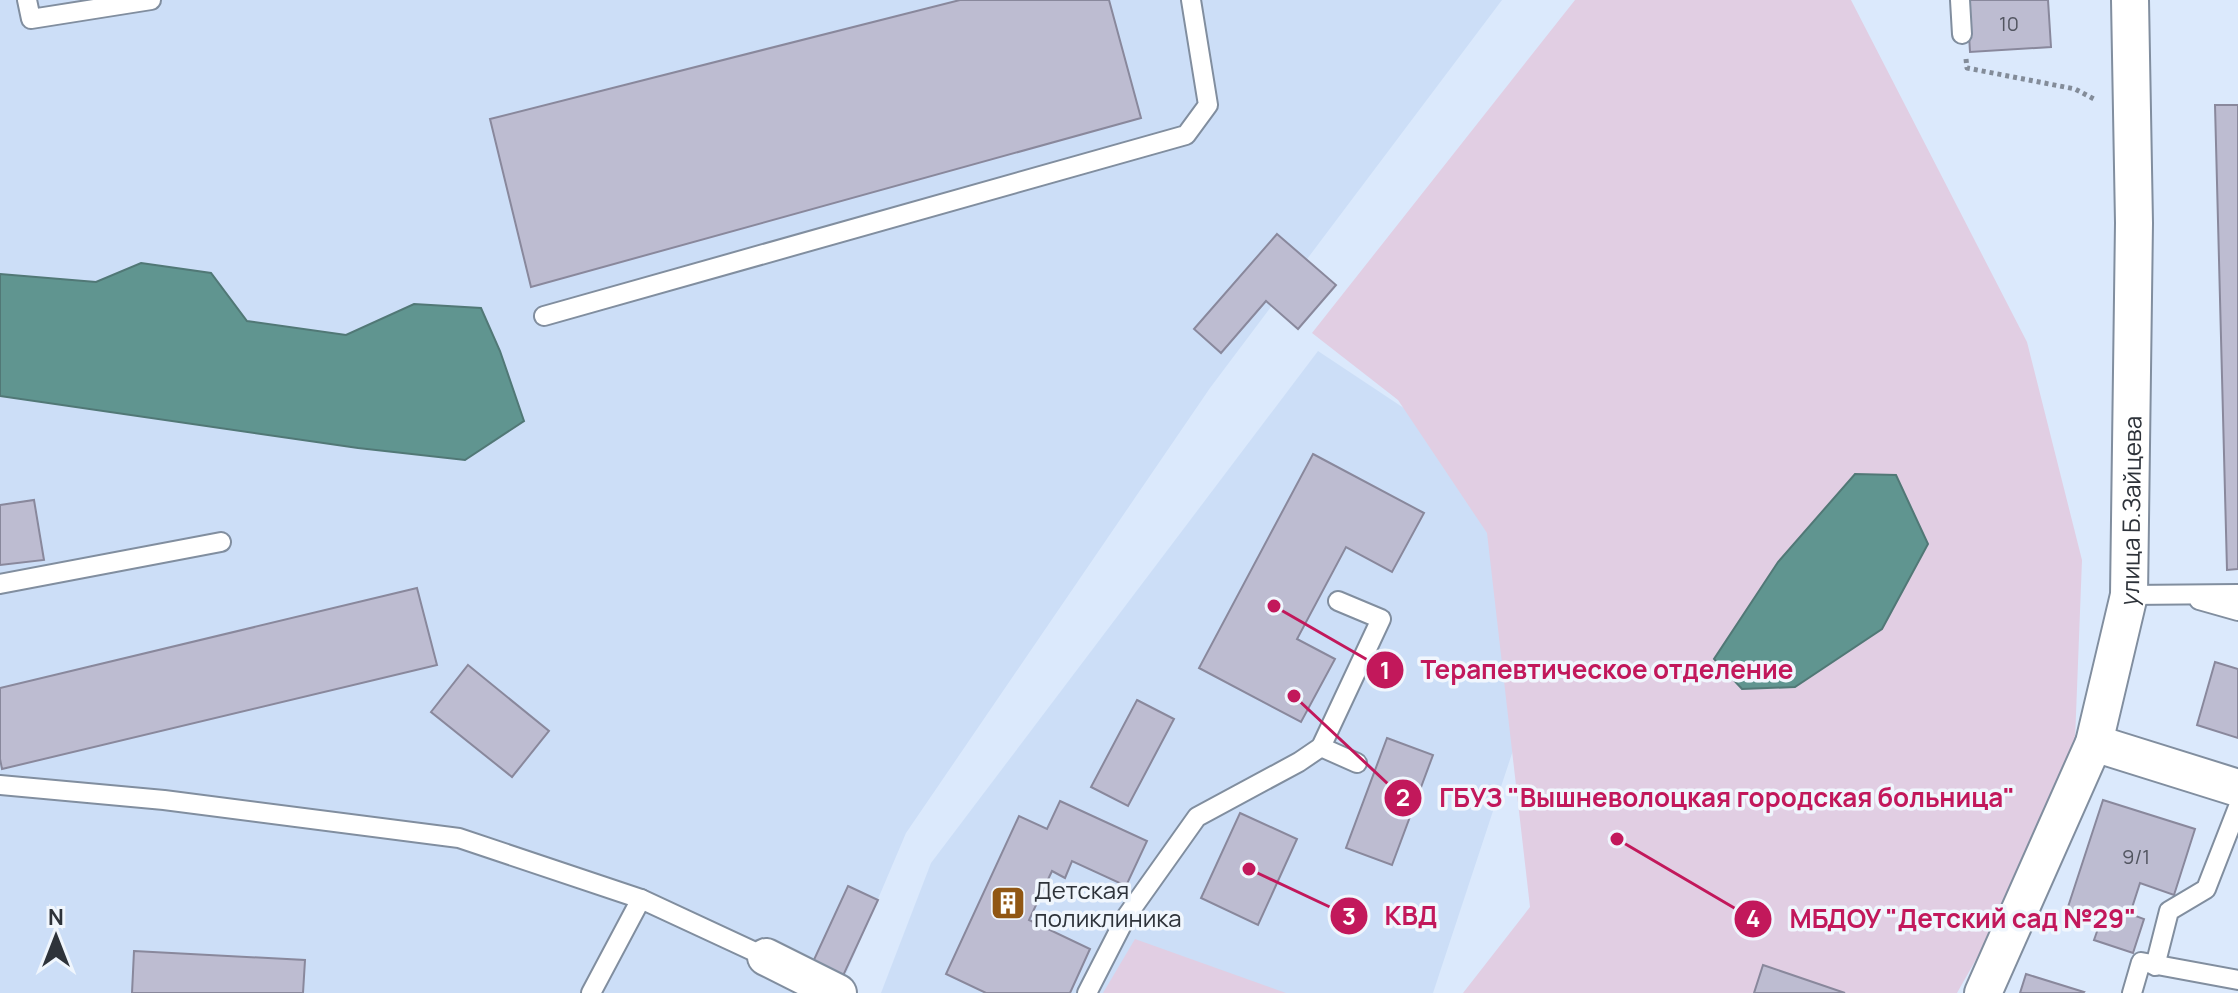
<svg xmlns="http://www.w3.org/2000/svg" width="2238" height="993" font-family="Manrope,sans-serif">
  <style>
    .built { fill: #ccdef7 }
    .green { fill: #e1cee3; fill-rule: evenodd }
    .water { fill: #609590; stroke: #517876; stroke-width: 2 }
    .building { fill: #bdbcd1; stroke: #89889c; stroke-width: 2 }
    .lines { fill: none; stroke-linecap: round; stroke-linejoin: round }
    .service-casing { stroke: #818e9f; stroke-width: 22 }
    .minor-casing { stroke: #818e9f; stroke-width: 40 }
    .path { stroke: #838c99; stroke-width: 5; stroke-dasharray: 4 4; stroke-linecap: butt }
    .service { stroke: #fff; stroke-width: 18 }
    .minor { stroke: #fff; stroke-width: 36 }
    .labels { text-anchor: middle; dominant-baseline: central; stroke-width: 7; stroke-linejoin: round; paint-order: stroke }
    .number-label { font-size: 20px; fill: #525560 }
    .street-label { font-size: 24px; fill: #2e333a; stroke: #f0f6fd }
    .poi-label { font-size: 24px; fill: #2e333a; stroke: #f0f6fd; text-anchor: start }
    .leader { fill: none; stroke: #c2185b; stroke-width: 3 }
    .callout-dot { fill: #c2185b; stroke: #f0f6fd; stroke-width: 3 }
    .mark-label { font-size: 24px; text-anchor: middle; font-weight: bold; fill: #fff }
    .callout-label { font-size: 26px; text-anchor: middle; font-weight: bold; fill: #c2185b; stroke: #f0f6fd; stroke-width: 7; stroke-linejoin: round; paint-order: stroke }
  </style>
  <rect width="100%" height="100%" fill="#dbe9fc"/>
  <g class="built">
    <path d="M0 0H1502L1210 388 906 833 838 993H0Z"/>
    <path d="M1318 351 1586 529 1433 993H881L931 863Z"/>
  </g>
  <g class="green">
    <path d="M1575 0H1851L2027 342 2082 560 2075 740 1991 933 1957 993H1463L1530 907 1487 533 1398 400 1312 333ZM1855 474 1714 659 1778 562Z"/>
    <path d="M1135 939 1286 993H1103Z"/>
  </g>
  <g class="water">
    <path d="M141 263 211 273 247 321 346 335 414 304 481 308 500 351 524 421 465 460 358 448 0 396V274L96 282Z"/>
    <path d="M1855 474 1896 475 1928 544 1882 629 1795 687 1742 689 1714 659 1778 562Z"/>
  </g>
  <g class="building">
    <path d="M960 0H1109L1141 118 531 287 490 119Z"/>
    <path d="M1967 0H2048L2051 47 1970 52Z"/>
    <path d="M2215 105H2238V569L2227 570Z"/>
    <path d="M1277 234 1336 285 1298 329 1266 301 1221 353 1194 329Z"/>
    <path d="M1313 454 1424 513 1392 572 1346 547 1297 639 1335 659 1301 722 1199 668Z"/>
    <path d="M34 500 44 560 0 565V505Z"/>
    <path d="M417 588 437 665 2 769 0 759V688Z"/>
    <path d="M2215 662 2238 669V738L2197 725Z"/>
    <path d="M468 665 549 731 512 777 431 712Z"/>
    <path d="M1137 700 1174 719 1128 806 1091 787Z"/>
    <path d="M1387 738 1433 755 1392 865 1346 848Z"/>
    <path d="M2103 800 2195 829 2174 895 2140 883 2130 914 2144 919 2133 953 2094 940 2100 923 2066 913Z"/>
    <path d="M1060 801 1147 841 1126 886 1072 861 1065 878 1052 871 1029 920 1090 949 1070 993H986L946 974 1019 816 1047 829Z"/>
    <path d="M1240 813 1297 839 1258 925 1201 898Z"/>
    <path d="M848 886 878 900 842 978 812 964Z"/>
    <path d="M134 951 305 960 303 993H132Z"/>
    <path d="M1763 965 1845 993H1754Z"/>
    <path d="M2026 974 2084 992 2083 993H2020Z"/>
  </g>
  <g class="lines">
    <g class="service-casing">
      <g id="service">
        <path d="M27 0 31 19 151 0"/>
        <path d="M1960 0 1962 34"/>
        <path d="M544 316 1186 135 1208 105 1191 0"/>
        <path d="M0 584 221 542"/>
        <path d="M2129 595 2238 594"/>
        <path d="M2199 600 2238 611"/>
        <path d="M1321 747 1357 763"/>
        <path d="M0 785 164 800 459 838 641 899 766 957"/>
        <path d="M2155 966 2169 911 2206 889 2238 807"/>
        <path d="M591 993 641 899"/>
        <path d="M1087 993 1126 917 1197 817 1299 762 1321 747 1381 619 1338 601"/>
        <path d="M2132 993 2141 962 2238 980"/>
      </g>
    </g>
    <g class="minor-casing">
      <g id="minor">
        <path d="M2094 743 2238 788"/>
        <path d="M766 957 838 993"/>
        <path id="s1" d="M1983 993 2094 743 2129 595 2134 223 2130 0"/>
      </g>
    </g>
    <path class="path" d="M1966 59 1967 68 2075 89 2096 100"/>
    <use href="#service" class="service"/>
    <use href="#minor" class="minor"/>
  </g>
  <defs>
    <g id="building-square" transform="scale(1.8)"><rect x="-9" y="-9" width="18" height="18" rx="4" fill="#915714" stroke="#f0f6fd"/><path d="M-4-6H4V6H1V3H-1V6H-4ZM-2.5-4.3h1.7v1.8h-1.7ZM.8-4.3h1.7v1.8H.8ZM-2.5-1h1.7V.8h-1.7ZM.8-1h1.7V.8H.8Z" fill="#fff"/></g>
  </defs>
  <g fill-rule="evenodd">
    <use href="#building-square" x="1008" y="903"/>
  </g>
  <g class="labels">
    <g class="number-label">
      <text x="2009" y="23">10</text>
      <text x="2136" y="856">9/1</text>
    </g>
    <g class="street-label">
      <text stroke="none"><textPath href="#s1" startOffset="510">улица Б.Зайцева</textPath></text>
    </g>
    <g class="poi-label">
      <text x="1034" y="889">Детская<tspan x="1034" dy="28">поликлиника</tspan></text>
    </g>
  </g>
  <path class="leader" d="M1274 606L1385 670M1294 696L1403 798M1249 869L1349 916M1617 839L1753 919"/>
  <g class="callout-dot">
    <circle cx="1274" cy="606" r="8"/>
    <circle cx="1294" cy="696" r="8"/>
    <circle cx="1249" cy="869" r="8"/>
    <circle cx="1617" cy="839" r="8"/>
    <circle cx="1385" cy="670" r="20"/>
    <circle cx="1403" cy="798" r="20"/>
    <circle cx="1349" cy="916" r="20"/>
    <circle cx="1753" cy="919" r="20"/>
  </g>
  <g class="mark-label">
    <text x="1385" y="679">1</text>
    <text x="1403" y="806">2</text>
    <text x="1349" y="925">3</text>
    <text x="1753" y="927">4</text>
  </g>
  <g class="callout-label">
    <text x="1607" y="679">Терапевтическое отделение</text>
    <text x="1727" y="807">ГБУЗ "Вышневолоцкая городская больница"</text>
    <text x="1411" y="925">КВД</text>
    <text x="1963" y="928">МБДОУ "Детский сад №29"</text>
  </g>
  <g transform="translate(56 937)" stroke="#f0f6fd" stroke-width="6" paint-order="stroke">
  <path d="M0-6L14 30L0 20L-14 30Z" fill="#2e333a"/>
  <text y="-12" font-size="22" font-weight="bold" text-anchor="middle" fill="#2e333a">N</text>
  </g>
</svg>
